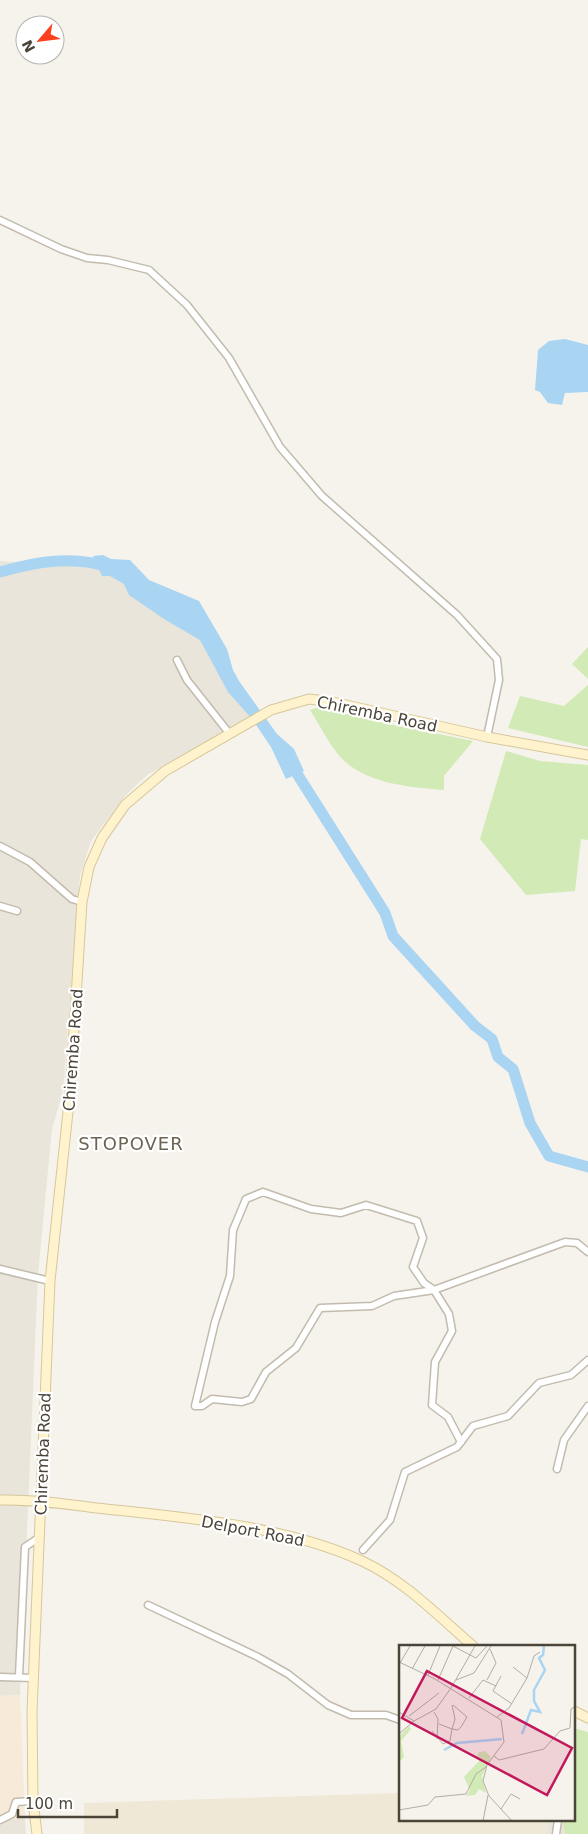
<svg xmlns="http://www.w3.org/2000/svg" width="588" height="1834" font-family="'DejaVu Sans',sans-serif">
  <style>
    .residential { fill: #eae5da }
    .commercial { fill: #f7ead8 }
    .education { fill: #efe8d6 }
    .green { fill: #d2eab5 }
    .water { fill: #a9d4f2 }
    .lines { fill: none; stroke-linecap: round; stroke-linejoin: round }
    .river { stroke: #a9d4f2; stroke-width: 11 }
    .street-casing { stroke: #c2bbae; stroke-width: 9 }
    .secondary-casing { stroke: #d6c79b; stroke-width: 11 }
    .street { stroke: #fff; stroke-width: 6 }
    .secondary { stroke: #fff3cd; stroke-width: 9 }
    .labels { text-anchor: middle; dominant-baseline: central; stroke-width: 4.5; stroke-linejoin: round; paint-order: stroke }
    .street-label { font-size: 16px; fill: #4b4439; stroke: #fff }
    .neighbourhood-label { font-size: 18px; letter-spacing: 1px; fill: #6e6250; stroke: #fff }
    .inset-river { fill: none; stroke: #a9d4f2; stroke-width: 2.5 }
    .inset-road { fill: none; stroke: #b2ada4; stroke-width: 1 }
    .view { fill: #c2185b; fill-opacity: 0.15; stroke: #c2185b; stroke-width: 2.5 }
    .inset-edge { fill: none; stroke: #4b4439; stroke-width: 2.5 }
  </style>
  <rect width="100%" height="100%" fill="#f6f3ec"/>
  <g class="residential">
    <path d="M0 561 121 569 196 605 256 715 147 775 125 796 91 841 80 876 63 1091 52 1129 38 1274 20 1695 0 1696Z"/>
    <path d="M0 1819H25L26 1834H0Z"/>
    <path d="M547 1820H562L565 1834H546Z"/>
  </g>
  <path class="commercial" d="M20 1695 25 1819H0V1696Z"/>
  <path class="education" d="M400 1793V1820H547L546 1834H84V1803Z"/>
  <g class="green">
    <path d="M588 647V679L572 664Z"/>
    <path d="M588 685V747L508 728 520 696 564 706Z"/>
    <path d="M319 707 389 724 473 741 444 776V790C409 787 361 784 337 753 327 740 319 724 310 710Z"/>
    <path d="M506 751 540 761 588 765V840L581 839 575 891 526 895 480 839Z"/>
    <path d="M574 1728 588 1732V1834H565L562 1820H574Z"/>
  </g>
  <g class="water">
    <path d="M565 339 588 345V392L565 393 562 405 548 403 540 392 535 390 538 350 549 341Z"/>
    <path d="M103 555 111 559 130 560 149 580 199 601 227 649 233 670 239 681 277 734 294 749 304 771 286 779 271 747 252 719 228 692 200 640 164 619 129 595 124 584 110 576H102L93 556Z"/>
  </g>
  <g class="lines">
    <g class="river">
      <path d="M0 572C35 562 73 555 109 567"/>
      <path d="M289 761 375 897 385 913 393 936 475 1026 492 1039 498 1057 513 1069 530 1123 549 1156 588 1167"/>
    </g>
    <g class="street-casing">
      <g id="street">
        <path d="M0 220 61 249 87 258 108 260 149 270 187 305 229 358 280 447 322 496 457 615 497 659 499 680 487 737"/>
        <path d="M177 660 187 680 229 733"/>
        <path d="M0 846 30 862 72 899 82 902"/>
        <path d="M0 906 17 911"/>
        <path d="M0 1269 50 1281"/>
        <path d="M461 1442 448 1417 432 1405 435 1362 452 1331 449 1314 434 1290 394 1296 372 1306 320 1308 296 1348 266 1372 251 1399 242 1402 212 1399 202 1406H195L215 1322 230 1276 233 1230 246 1199 263 1192 311 1209 341 1213 366 1205 417 1221 423 1238 413 1267 424 1283 434 1290 565 1242 577 1243 588 1252"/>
        <path d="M557 1469 564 1440 588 1406"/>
        <path d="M363 1550 390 1520 405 1472 457 1447 473 1426 508 1416 539 1383 571 1375 588 1360"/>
        <path d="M148 1605 258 1657 288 1674 328 1705 351 1715H386L400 1720"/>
        <path d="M19 1676 25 1547 40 1537"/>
        <path d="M0 1677 34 1678"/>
        <path d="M0 1820 12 1814 16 1802 33 1801"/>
        <path d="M556 1834 558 1820"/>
      </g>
    </g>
    <g class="secondary-casing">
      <g id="secondary">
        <path d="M0 1500C35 1499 71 1505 106 1509 188 1518 287 1526 362 1561 405 1581 438 1616 473 1646"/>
        <path d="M574 1711 588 1718"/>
        <path d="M37 1834 33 1801 32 1712 50 1281 70 1093 82 902 89 867 102 838 125 805 165 771 271 710 309 699 333 702 487 737 588 755"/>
      </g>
    </g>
    <use href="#street" class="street"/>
    <use href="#secondary" class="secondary"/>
  </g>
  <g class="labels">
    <g class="street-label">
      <text transform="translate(377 714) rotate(12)">Chiremba Road</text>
      <text transform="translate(73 1050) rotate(-86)">Chiremba Road</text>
      <text transform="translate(43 1454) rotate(-88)">Chiremba Road</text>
      <text transform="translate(253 1531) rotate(11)">Delport Road</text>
    </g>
    <g class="neighbourhood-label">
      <text x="131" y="1143">STOPOVER</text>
    </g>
  </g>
  <g transform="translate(399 1645)">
    <rect width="176" height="176" fill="#f6f3ec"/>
    <path d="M10 81 12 84 2 96 5 112 0 117V92ZM86 106 92 112 83 131 87 148 80 144 76 150 67 151 71 145 65 132 82 114 78 111 80 107Z" fill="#d2eab5"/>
    <path class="inset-river" d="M123 89 132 65 141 67 135 56V45L146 25 140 13 144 10 145 1M45 105 58 98 103 94"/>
    <path class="inset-road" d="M54 1 77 13 88 1M0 17 36 34 102 75 105 97 88 120 84 136 90 151 113 176M1 18 11 1M114 22 128 33M13 24 26 1M29 30 41 1M102 31 94 46 113 59M39 35 54 1M57 35 75 28 92 1M88 35 97 18 91 4M52 43 76 1M70 53 84 35 97 41M0 67 15 76M35 67 39 74 38 94M10 71 40 48M98 72 110 63 128 33 135 11 141 7M40 79 53 84 56 74 53 60M33 86 44 99 51 96 53 84 59 85 62 82 68 72 54 60M0 89 15 76 37 64 52 43M95 111 100 115 145 104 161 86 171 83 172 64 177 61M102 164 112 149 121 154M0 165 29 160 36 152 67 149 77 129 87 122M84 176 89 150"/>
    <path class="view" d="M28 26 173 103 148 150 3 73Z"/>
    <rect width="176" height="176" class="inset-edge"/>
  </g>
  <g transform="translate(40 40) rotate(242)"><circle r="24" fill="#ffffff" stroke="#b7b4b0"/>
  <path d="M0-4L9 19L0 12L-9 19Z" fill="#fc3f1d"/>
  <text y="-8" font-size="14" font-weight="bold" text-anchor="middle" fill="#4b4439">N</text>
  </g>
  <path d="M18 1809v8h99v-8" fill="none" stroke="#4b4439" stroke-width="2.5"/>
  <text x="25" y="1809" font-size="15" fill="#4b4439" stroke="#ffffff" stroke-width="4" paint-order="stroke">100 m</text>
</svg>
